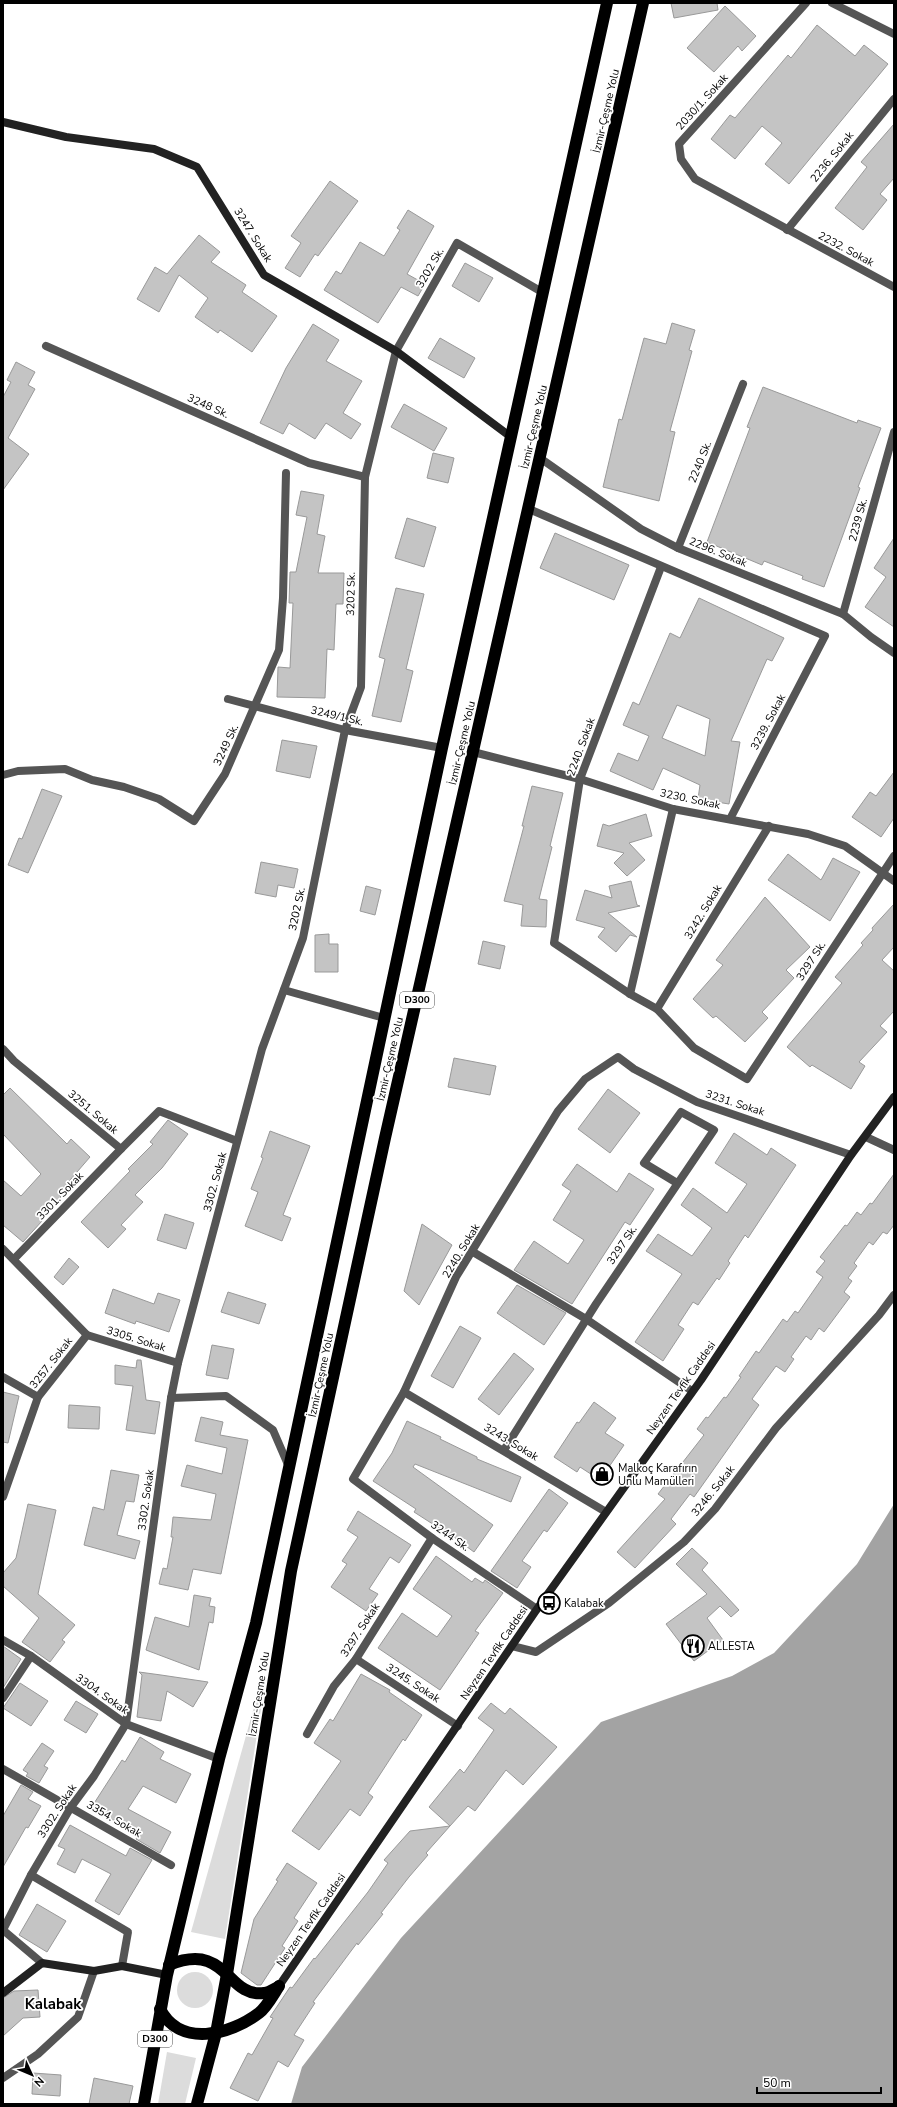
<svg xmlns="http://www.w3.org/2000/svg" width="897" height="2107" font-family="'Nunito Sans',sans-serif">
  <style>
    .green { fill: #dcdcdc }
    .water { fill: #a3a3a3 }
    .building { fill: #c4c4c4; stroke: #999; fill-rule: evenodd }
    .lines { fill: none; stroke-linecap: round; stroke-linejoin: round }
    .street { stroke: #555; stroke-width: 8 }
    .secondary { stroke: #222; stroke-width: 8 }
    .highway { stroke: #000; stroke-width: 12 }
    .labels { text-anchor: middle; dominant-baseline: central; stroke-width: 3.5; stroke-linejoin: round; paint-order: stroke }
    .shield { fill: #fff; stroke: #4c4c4c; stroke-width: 1 }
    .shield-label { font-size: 10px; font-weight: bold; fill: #000 }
    .street-label { font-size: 11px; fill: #000; stroke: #fff }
    .poi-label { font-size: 11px; fill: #000; stroke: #fff; text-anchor: start }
    .district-label { font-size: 15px; font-weight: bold; fill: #000; stroke: #fff }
  </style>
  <rect width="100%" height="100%" fill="#fff"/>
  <g class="green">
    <path d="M256 1700 262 1702 225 1939 191 1932Z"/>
    <circle cx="195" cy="1990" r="18"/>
    <path d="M167 2052 196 2058 185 2104H158Z"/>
  </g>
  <path class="water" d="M894 1504V2104H291L302 2067 401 1938 601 1722 732 1676 774 1653 857 1564Z"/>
  <g class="building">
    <path d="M671 3H717L718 10 674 18Z"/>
    <path d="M725 6 756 36 742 51 738 46 714 72 687 48Z"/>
    <path d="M817 25 855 56 864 45 888 64 789 184 765 164 782 143 762 126 735 159 711 139 730 115 735 118 788 55 791 58Z"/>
    <path d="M894 124V178L880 194 887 200 863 230 835 208 867 167 861 162Z"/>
    <path d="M330 181 358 201 318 256 315 254 300 277 285 268 301 243 291 236Z"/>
    <path d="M408 210 434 226 407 274 425 284 418 296 401 287 378 323 324 290 336 271 341 274 360 242 384 256 400 230 397 228Z"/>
    <path d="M199 235 220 252 211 262 246 285 242 292 277 316 252 352 220 330 218 333 195 317 208 298 179 275 159 312 137 299 155 267 167 274Z"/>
    <path d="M465 263 493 278 479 302 452 286Z"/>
    <path d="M672 323 695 330 689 350 692 351 670 431 675 432 659 501 603 487 619 419 622 420 644 338 666 344Z"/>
    <path d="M313 324 339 340 326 361 362 381 343 413 361 424 351 439 326 423 315 439 289 423 283 434 260 423 286 368Z"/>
    <path d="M440 338 475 358 464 378 428 358Z"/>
    <path d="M16 362 35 372 28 385 35 389 8 438 29 454 3 490V397L11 382 7 380Z"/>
    <path d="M763 387 857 423 858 420 881 428 858 487 860 488 824 587 802 579 803 576 764 561 762 565 707 542 750 428 747 427Z"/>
    <path d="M404 404 447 428 434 451 391 427Z"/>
    <path d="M433 453 454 458 448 483 427 478Z"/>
    <path d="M301 491 324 495 317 534 325 536 318 573H344L343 604H336L334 650 327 649 325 698 277 697 278 667 290 668 293 603H289L290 572H296L307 517 296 515Z"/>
    <path d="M407 518 436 527 424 567 395 558Z"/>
    <path d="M555 533 629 565 614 600 540 568Z"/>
    <path d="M894 538V627L865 607 886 577 874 568Z"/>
    <path d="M396 588 424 594 406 669 413 671 401 722 372 716 385 659 379 657Z"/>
    <path d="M699 598 784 638 772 661 767 659 731 741 740 742 729 804 698 799 700 785 663 768 653 790 610 771 618 753 638 761 649 736 623 725 633 702 639 705 670 633 680 638ZM677 705 710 719 705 756 662 738Z"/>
    <path d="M282 740 317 746 310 778 276 771Z"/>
    <path d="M894 772V818L881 837 852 817 870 792 876 796Z"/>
    <path d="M532 786 563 793 550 846 552 847 539 899 547 900 546 927 521 926 523 905 504 901 524 826H522Z"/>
    <path d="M42 789 62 796 28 873 8 865 19 838 22 839Z"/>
    <path d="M646 814 652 836 629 843 645 860 627 876 614 863 624 853 597 846 603 824 609 826Z"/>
    <path d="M788 854 821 880 833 858 860 872 830 921 768 880Z"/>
    <path d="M261 862 298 869 294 888 278 885 276 897 255 893Z"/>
    <path d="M631 881 637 905 640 906 608 913 637 937 630 935 616 952 598 937 605 928 576 920 585 890 612 898 609 886Z"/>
    <path d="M366 886 381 890 375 915 360 911Z"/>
    <path d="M765 897 810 947 786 970 794 978 762 1012 768 1018 745 1042 716 1016 713 1018 693 999 723 965 716 960Z"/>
    <path d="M894 904V947L882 960 894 971V1011L880 1026 887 1032 859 1062 865 1066 851 1089 812 1065 810 1067 787 1047 842 983 835 977 863 945 861 943 873 930 872 928Z"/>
    <path d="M329 934V944H338V972H315V935Z"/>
    <path d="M483 941 505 946 500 969 478 964Z"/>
    <path d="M454 1058 496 1066 490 1095 448 1087Z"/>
    <path d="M10 1088 67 1144 71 1139 90 1157 58 1194 61 1197 40 1219 42 1221 23 1242 3 1225V1180L21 1196 41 1174 3 1134V1095Z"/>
    <path d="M608 1089 640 1113 610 1153 578 1129Z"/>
    <path d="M168 1120 188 1134 162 1168 135 1195 143 1202 121 1225 126 1229 108 1248 81 1222 130 1171 128 1169 153 1144 150 1142Z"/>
    <path d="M270 1131 310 1146 283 1215 291 1218 282 1241 245 1226 258 1192 251 1189 263 1158 261 1157Z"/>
    <path d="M734 1133 767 1155 771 1148 796 1165 748 1238 745 1235 728 1261 730 1263 719 1280 717 1278 698 1305 693 1302 678 1325 684 1329 663 1361 635 1342 682 1274 646 1251 658 1234 692 1256 712 1228 681 1205 693 1188 727 1213 731 1207 747 1184 715 1163Z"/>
    <path d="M577 1164 617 1192 629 1173 654 1189 630 1225 625 1222 572 1304 514 1270 534 1241 568 1264 584 1240 553 1220 571 1191 562 1185Z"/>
    <path d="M894 1174V1225L887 1234 883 1232 873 1245 869 1242 854 1263 857 1266 848 1278 852 1281 844 1292 850 1297 824 1332 819 1328 811 1340 806 1336 791 1357 794 1359 785 1372 776 1366 752 1399 759 1405 694 1497 690 1494 671 1519 676 1524 635 1568 617 1552 665 1499 658 1494 704 1435 697 1429 706 1417 708 1418 724 1397 726 1398 741 1377 739 1376 756 1351 759 1353 783 1319 787 1322 795 1311 798 1313 823 1277 816 1272 825 1261 820 1257 845 1225 847 1226 857 1212 861 1215 870 1203 872 1204Z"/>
    <path d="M165 1214 194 1223 186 1249 157 1240Z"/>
    <path d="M422 1224 452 1245 419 1305 404 1291Z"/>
    <path d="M69 1258 79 1267 63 1285 54 1277Z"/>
    <path d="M517 1285 566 1313 544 1345 497 1313Z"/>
    <path d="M113 1289 154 1304 158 1293 180 1300 169 1332 136 1321 135 1324 105 1313Z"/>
    <path d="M228 1292 266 1304 259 1324 221 1312Z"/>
    <path d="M460 1326 481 1338 453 1388 431 1376Z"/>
    <path d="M212 1345 234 1349 228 1379 206 1375Z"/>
    <path d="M514 1353 534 1369 499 1415 478 1399Z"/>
    <path d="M137 1360H141L146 1400 160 1402 155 1434 126 1430 133 1386 115 1384V1365L136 1368Z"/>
    <path d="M3 1392 19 1396 8 1443 3 1442Z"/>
    <path d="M594 1402 616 1418 605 1433 624 1445 600 1480 580 1467 577 1472 554 1457 577 1422 579 1423Z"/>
    <path d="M69 1405 100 1407 99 1429 68 1428Z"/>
    <path d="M201 1417 223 1422 220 1435 248 1440 221 1574 193 1569 188 1590 159 1584 163 1568 167 1569 173 1537H171L173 1517 211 1520 216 1494 181 1486 187 1465 222 1474 227 1448 195 1441Z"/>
    <path d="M407 1421 441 1437 440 1439 477 1457V1459L521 1477 511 1502 415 1464 413 1467 493 1525 474 1552 443 1529 442 1530 414 1512 416 1509 373 1481 392 1453Z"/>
    <path d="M111 1470 139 1475 134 1502 126 1501 117 1535 140 1541 135 1559 84 1545 93 1507 104 1510Z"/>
    <path d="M549 1489 568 1503 547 1532 544 1530 522 1561 531 1567 517 1588 491 1571Z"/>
    <path d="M28 1504 56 1510 38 1594 75 1625 62 1640 65 1642 50 1662 22 1642 39 1618 3 1586V1573L16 1558Z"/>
    <path d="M358 1511 411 1545 399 1563 390 1557 369 1589 378 1594 366 1611 331 1587 347 1564 342 1561 358 1537 347 1530Z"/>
    <path d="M692 1548 708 1563 702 1570 739 1610 731 1617 720 1606 707 1618 723 1640 694 1661 666 1624 707 1594 676 1564Z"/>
    <path d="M436 1556 472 1582 475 1578 483 1583 485 1580 503 1593 475 1631 479 1633 440 1690 378 1648 402 1613 437 1637 452 1616 413 1589Z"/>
    <path d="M194 1595 211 1598 209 1606 215 1607 213 1623 209 1622 199 1670 146 1650 155 1617 189 1627Z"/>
    <path d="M3 1646 21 1659 3 1688Z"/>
    <path d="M139 1672 161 1675 208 1682 193 1707 167 1691 161 1721 137 1717 142 1675Z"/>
    <path d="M361 1674 390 1690 389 1692 422 1715 405 1741 403 1739 368 1793 373 1797 360 1816 350 1809 319 1850 292 1831 341 1761 314 1743 330 1719 333 1721Z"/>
    <path d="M20 1683 48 1701 31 1726 3 1708Z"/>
    <path d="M76 1701 98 1714 86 1733 64 1720Z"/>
    <path d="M491 1703 505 1714 510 1708 557 1747 523 1785 506 1770 475 1811 468 1806 450 1826 429 1807 460 1769 464 1773 494 1730 478 1718Z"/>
    <path d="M140 1737 164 1752 160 1759 191 1774 176 1803 143 1786 128 1809 171 1832 160 1853 136 1839 139 1834 91 1808 122 1760 125 1762Z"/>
    <path d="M42 1743 54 1751 44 1766 48 1768 39 1783 26 1776 28 1773 23 1770Z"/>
    <path d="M21 1785 33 1792 28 1799 41 1806 28 1828 26 1827 3 1867V1816Z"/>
    <path d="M70 1825 126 1856 130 1848 152 1860 119 1915 95 1901 111 1874 82 1859 75 1873 57 1864 65 1849 58 1846Z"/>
    <path d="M450 1826 426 1853 428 1855 409 1877 381 1913 383 1914 358 1945 357 1943 313 2002 315 2003 294 2035 304 2040 288 2067 278 2061 258 2101 230 2088 248 2053 252 2055 273 2018 270 2017 290 1987 292 1988 314 1958 315 1959 368 1892 388 1863 384 1860 410 1831Z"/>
    <path d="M287 1863 317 1883 294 1918 298 1921 282 1946 285 1948 261 1985H257L241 1973 254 1919 278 1881 276 1880Z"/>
    <path d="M37 1904 66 1921 47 1952 19 1935Z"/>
    <path d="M38 1990 40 2017 23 2018 3 2036V1998L14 1991Z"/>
    <path d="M33 2073 61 2075 60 2096 32 2094Z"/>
    <path d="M94 2078 133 2086 129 2104H89Z"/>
  </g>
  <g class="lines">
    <g class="street">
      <path d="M806 3 679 144 681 159 695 179 894 287"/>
      <path d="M832 3 894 34"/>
      <path d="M787 230 894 99"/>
      <path d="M46 346 309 463 365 477"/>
      <path d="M540 458 641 529 678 548 843 614 871 637 894 653"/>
      <path d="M529 509 825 636 730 819"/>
      <path d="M678 548 743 384"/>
      <path d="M661 567 580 779 554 943 630 994 657 1009 694 1048 747 1079 894 856"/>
      <path d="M843 614 894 432"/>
      <path d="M228 699 345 730 442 748"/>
      <path d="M473 752 580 779 673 809 808 834 845 846 894 881"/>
      <path d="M3 775 18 771 65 769 92 780 124 787 159 799 194 821 225 774 279 650 283 598 286 473"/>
      <path d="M284 990 384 1018"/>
      <path d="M630 994 673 809"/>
      <path d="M657 1009 769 826"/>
      <path d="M3 1049 14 1061 121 1149 159 1111 237 1141"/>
      <path d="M866 1137 894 1150"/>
      <path d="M3 1249 87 1335 178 1363"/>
      <path d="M473 1252 586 1319 692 1391"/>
      <path d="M14 1259 121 1149"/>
      <path d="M3 1377 38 1397"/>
      <path d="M404 1392 606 1512"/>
      <path d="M171 1398 226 1396 273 1430 289 1467"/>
      <path d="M504 1450 596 1304 714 1130 681 1112 644 1163 677 1183"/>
      <path d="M3 1497 38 1397 87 1335"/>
      <path d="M537 1609 432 1538 353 1479 404 1392 456 1277 558 1111 585 1079 618 1057 634 1069 697 1102 851 1155"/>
      <path d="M3 1640 31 1656 126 1724 219 1759"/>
      <path d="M512 1646 536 1652 609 1603 684 1542 715 1509 776 1428 879 1315 894 1295"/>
      <path d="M356 1659 458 1726"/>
      <path d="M3 1698 31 1656"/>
      <path d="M307 1734 334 1686 356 1659 432 1538"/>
      <path d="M3 1769 171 1865"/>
      <path d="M31 1875 128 1932 122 1966"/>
      <path d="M3 1930 31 1875 71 1807 94 1776 126 1724 171 1398 178 1363 262 1049 303 938 345 730 361 687 365 477 396 351 457 243 542 292"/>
      <path d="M3 1930 42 1963"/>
      <path d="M3 2078 38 2054 78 2017 94 1971"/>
    </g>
    <g class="secondary">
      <path d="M3 122 66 137 154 149 197 167 264 275 396 351 511 437"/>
      <path d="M279 1986 537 1609 701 1380 851 1155 894 1097"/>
      <path d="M3 1993 42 1963 94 1971 122 1966 167 1975"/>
    </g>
    <g class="highway">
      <path d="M169 1965C228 1941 226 1998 264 1993 268 1993 274 1989 278 1987"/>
      <path d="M160 2009C180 2048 230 2035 259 2013 267 2007 273 1995 279 1986"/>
      <path d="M144 2104 167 1975 219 1759 256 1623 442 748 607 3"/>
      <path d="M197 2104 216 2033 227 1974 291 1571 385 1138 643 3"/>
    </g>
  </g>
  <defs>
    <g id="shop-ring" transform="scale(1.15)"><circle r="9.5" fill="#fff" stroke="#000" stroke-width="1.5"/><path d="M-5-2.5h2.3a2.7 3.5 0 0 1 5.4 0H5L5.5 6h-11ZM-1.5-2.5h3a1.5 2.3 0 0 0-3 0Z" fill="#000"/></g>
    <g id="bus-ring" transform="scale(1.15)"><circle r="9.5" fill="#fff" stroke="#000" stroke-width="1.5"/><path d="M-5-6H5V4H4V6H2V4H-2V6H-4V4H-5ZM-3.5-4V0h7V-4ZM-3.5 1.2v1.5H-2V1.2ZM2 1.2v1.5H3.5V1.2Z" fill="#000"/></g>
    <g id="restaurant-ring" transform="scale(1.15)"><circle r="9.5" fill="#fff" stroke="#000" stroke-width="1.5"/><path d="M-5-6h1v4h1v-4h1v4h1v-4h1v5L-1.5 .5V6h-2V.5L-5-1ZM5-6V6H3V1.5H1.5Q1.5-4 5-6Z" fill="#000"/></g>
  </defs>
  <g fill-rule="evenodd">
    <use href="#shop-ring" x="602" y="1474"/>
    <use href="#bus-ring" x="549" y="1603"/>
    <use href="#restaurant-ring" x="693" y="1646"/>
  </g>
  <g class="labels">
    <g class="shield">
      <rect x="400" y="992" width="34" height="16" rx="3"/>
      <rect x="138" y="2031" width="34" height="16" rx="3"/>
    </g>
    <g class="shield-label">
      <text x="417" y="1000">D300</text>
      <text x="155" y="2039">D300</text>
    </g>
    <g class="street-label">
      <text transform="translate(702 102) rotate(-48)">2030/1. Sokak</text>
      <text transform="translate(606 111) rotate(-77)">İzmir-Çeşme Yolu</text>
      <text transform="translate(832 157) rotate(-51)">2236. Sokak</text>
      <text transform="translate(253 235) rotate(58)">3247. Sokak</text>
      <text transform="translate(846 249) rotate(28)">2232. Sokak</text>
      <text transform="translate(430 268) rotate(-60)">3202 Sk.</text>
      <text transform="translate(208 406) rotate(24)">3248 Sk.</text>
      <text transform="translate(534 427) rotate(-77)">İzmir-Çeşme Yolu</text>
      <text transform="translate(700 462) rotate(-68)">2240 Sk.</text>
      <text transform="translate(858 520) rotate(-75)">2239 Sk.</text>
      <text transform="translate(718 552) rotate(22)">2296. Sokak</text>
      <text transform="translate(351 594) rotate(-89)">3202 Sk.</text>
      <text transform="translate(337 716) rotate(13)">3249/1 Sk.</text>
      <text transform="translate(768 722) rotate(-62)">3239. Sokak</text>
      <text transform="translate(462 743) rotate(-77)">İzmir-Çeşme Yolu</text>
      <text transform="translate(226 745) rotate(-65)">3249 Sk.</text>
      <text transform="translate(581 747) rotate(-70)">2240. Sokak</text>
      <text transform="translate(690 799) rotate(12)">3230. Sokak</text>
      <text transform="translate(297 909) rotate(-78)">3202 Sk.</text>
      <text transform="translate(703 912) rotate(-59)">3242. Sokak</text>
      <text transform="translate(811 961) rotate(-57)">3297 Sk.</text>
      <text transform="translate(390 1059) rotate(-77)">İzmir-Çeşme Yolu</text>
      <text transform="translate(735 1103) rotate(18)">3231. Sokak</text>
      <text transform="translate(93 1112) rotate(40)">3251. Sokak</text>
      <text transform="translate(215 1182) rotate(-75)">3302. Sokak</text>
      <text transform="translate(60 1196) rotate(-46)">3301. Sokak</text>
      <text transform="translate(622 1245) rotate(-56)">3297 Sk.</text>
      <text transform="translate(461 1251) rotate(-59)">2240. Sokak</text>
      <text transform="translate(136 1339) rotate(17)">3305. Sokak</text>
      <text transform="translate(51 1363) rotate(-52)">3257. Sokak</text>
      <text transform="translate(321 1375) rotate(-78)">İzmir-Çeşme Yolu</text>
      <text transform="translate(681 1388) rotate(-55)">Neyzen Tevfik Caddesi</text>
      <text transform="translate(511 1442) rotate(31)">3243. Sokak</text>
      <text transform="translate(713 1491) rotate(-51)">3246. Sokak</text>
      <text transform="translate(146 1500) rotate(-82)">3302. Sokak</text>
      <text transform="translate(450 1536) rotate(35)">3244 Sk.</text>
      <text transform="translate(360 1630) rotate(-57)">3297. Sokak</text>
      <text transform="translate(494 1653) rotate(-56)">Neyzen Tevfik Caddesi</text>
      <text transform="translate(413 1683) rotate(33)">3245. Sokak</text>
      <text transform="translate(102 1694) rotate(35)">3304. Sokak</text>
      <text transform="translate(259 1694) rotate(-81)">İzmir-Çeşme Yolu</text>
      <text transform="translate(57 1811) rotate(-57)">3302. Sokak</text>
      <text transform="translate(114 1819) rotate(30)">3354. Sokak</text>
      <text transform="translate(311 1920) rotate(-55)">Neyzen Tevfik Caddesi</text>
    </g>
    <g class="poi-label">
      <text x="618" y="1468">Malkoç Karafırın<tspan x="618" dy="13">Unlu Mamülleri</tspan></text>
      <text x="564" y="1603">Kalabak</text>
      <text x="708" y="1646">ALLESTA</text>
    </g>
    <g class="district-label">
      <text x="53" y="2004">Kalabak</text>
    </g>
  </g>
  <rect width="897" height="2107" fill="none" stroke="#000000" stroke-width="8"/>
  <g transform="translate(32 2075) rotate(134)" stroke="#ffffff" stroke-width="3" paint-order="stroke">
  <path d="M0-3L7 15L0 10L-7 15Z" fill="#000000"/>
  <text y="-6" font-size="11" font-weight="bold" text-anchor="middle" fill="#000000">N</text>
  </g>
  <path d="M757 2087v6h124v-6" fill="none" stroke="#000000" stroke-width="2"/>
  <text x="763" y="2087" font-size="12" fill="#000000" stroke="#ffffff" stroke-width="3" paint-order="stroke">50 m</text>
</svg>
